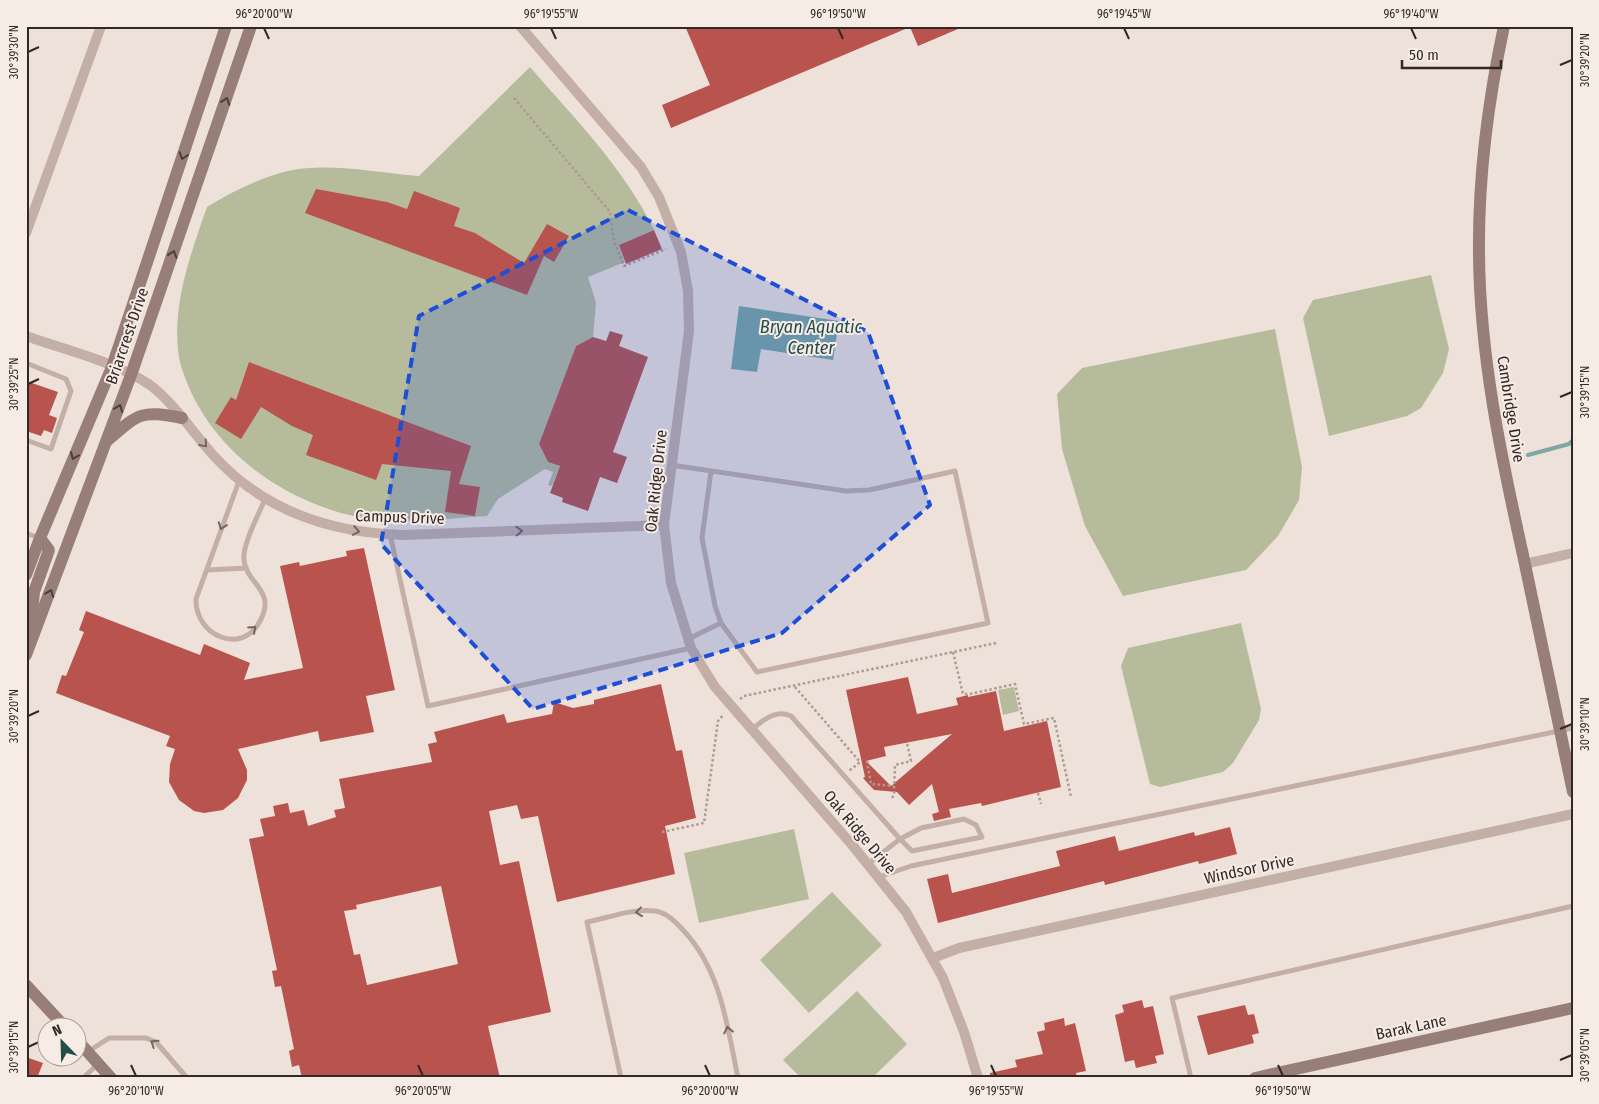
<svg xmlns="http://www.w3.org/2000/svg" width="1599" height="1104" font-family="'Fira Sans Condensed',sans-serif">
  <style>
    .green { fill: #b6bb9b }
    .water { fill: #7ca7a2 }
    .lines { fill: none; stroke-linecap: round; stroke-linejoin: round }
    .stream { stroke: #7ca7a2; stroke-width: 4 }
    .building { fill: #b8544d; fill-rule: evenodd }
    .path { stroke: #b09991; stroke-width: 2.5; stroke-dasharray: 2.5 2.5; stroke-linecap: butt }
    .lane { stroke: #c4afa7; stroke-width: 5 }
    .street { stroke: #c4afa7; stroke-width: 10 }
    .secondary { stroke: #977e79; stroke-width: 12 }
    .oneway { stroke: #4b3e3b }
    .oneway2 { stroke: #746560 }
    .marked { fill: #1d4ed8; fill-opacity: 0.2; stroke: #1d4ed8; stroke-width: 4; stroke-dasharray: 10 6; stroke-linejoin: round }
    .ticks { fill: none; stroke: #322826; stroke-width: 2 }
    .labels { text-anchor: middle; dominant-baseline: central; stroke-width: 4; stroke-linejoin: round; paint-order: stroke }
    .street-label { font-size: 16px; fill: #322826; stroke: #f6ebe5 }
    .water-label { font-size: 18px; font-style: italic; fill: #214e49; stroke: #f6ebe5 }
    .neatline { fill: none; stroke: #322826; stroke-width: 2 }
    .ticks-label { font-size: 12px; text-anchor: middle; fill: #322826 }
  </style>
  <rect width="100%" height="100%" fill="#eee1d9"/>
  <g class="green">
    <path d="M530 67C575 119 624 168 654 230L619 245 625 262 588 277 596 303 593 337 576 346 539 444 548 462 560 466 552 486 548 485 553 472 545 469 498 499 487 516C455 518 421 522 389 521 307 516 224 465 190 390 185 377 179 364 178 350 173 301 191 253 207 207 232 192 259 178 288 171 329 162 377 173 419 176Z"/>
    <path d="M1431 275 1449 349 1443 373 1421 408 1407 416 1329 436 1303 318 1313 300Z"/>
    <path d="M1275 329 1302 467 1299 500 1278 536 1246 570 1123 596 1085 526 1062 449 1057 394 1082 368Z"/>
    <path d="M1241 623 1261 709 1259 720 1233 763 1223 772 1160 787 1150 784 1121 666 1128 648Z"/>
    <path d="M1014 687 1019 711 1003 715 998 690Z"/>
    <path d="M794 829 809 899 699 923 684 853Z"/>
    <path d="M832 892 882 945 809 1013 760 960Z"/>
    <path d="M857 991 907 1044 872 1078H801L783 1060Z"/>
  </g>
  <path class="water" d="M739 306 839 321 833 360 761 349 757 372 731 369Z"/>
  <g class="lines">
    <path class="stream" d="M1528 455 1569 444 1573 440"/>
  </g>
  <g class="building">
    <path d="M685 26H965L918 46 910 27 671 128 662 105 710 85Z"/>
    <path d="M316 189 387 202 407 209 414 191 460 208 454 226 475 233 524 263 547 224 569 236 554 262 544 256 527 295 305 213Z"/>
    <path d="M654 230 662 249 626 264 619 245Z"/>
    <path d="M610 331 623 335 619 346 648 357 613 452 627 457 617 483 600 477 588 511 562 502 563 498 550 493 560 466 548 462 539 444 576 346 593 337 606 341Z"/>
    <path d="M249 362 471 446 459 484 480 487 475 516 445 512 451 471 382 464 376 480 306 455 313 435 292 426 261 407 241 439 215 423 231 397 236 400Z"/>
    <path d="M26 381 58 392 49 415 57 418 52 433 44 430 41 436 26 431Z"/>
    <path d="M364 548 395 690 366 696 374 732 320 742 318 731 238 749 247 770V780L238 798 223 810 204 813 194 811 179 800 169 782 170 764 175 749 166 746 170 736 56 693 62 675 66 676 84 632 79 630 86 611 200 655 204 644 250 663 244 680 303 668 280 566 299 562 300 566 347 556 346 551Z"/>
    <path d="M908 677 917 714 958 705 956 698 968 695V697L996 691 1004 731 1047 721 1061 787 982 806 981 803 949 809 951 817 934 821 932 814 939 812 932 784 909 805 897 792 874 790 863 778 865 777 846 690ZM952 734 891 786 866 761 886 756 884 747Z"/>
    <path d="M661 684 676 751 682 750 696 818 665 826 675 874 557 902 538 816 521 819 517 805 489 811 500 865 519 861 551 1012 488 1026 500 1078H302L299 1065 292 1067 289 1051 294 1049 281 986 275 987 272 971 277 970 249 839 264 836 260 819 275 816 273 806 288 803 290 813 304 810 308 826 336 817 334 810 345 808 339 779 432 762 428 744 437 742 434 732 504 714 507 723 552 714 554 702 573 708 594 704V700ZM441 886 458 964 367 985 360 954 354 955 344 911 357 909 356 905Z"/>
    <path d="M1230 827 1237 854 1199 864 1198 861 1105 885 1104 881 938 923 927 879 948 874 952 893 1060 866 1056 851 1115 836 1119 851 1194 832 1195 836Z"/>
    <path d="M1142 1000 1144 1008 1153 1006 1164 1054 1155 1056 1157 1063 1136 1068 1134 1060 1125 1062 1115 1015 1124 1012 1122 1005Z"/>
    <path d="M1245 1005 1248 1015 1254 1014 1259 1033 1252 1035 1254 1043 1208 1055 1197 1016Z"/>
    <path d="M1064 1018 1065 1026 1075 1023 1086 1071 1076 1073 1077 1078H990V1073L1017 1067 1015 1060 1043 1054 1037 1032 1045 1030 1044 1023Z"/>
    <path d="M26 1057 43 1063 37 1078H26Z"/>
  </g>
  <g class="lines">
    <g class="path">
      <path d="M514 98 610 212 614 241 624 266 666 249"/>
      <path d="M953 652 963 694H970L1015 684 1024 724 1054 718 1071 797"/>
      <path d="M795 687 860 762 849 771"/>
      <path d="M740 699 744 696 996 643"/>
      <path d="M867 761 871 784 894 786"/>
      <path d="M1038 793 1041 804"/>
      <path d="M892 798 894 795 895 765 911 761 907 743"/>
      <path d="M662 832 704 823 718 721 724 714"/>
    </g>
    <g class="lane">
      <path d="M26 363 66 379 71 391 51 449 26 440"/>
      <path d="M671 465 846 491 869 490 955 471 988 623 757 672 721 623 715 606 702 538 711 471"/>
      <path d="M239 481 196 599C195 636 242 656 260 621 277 590 246 584 244 560 242 545 259 514 265 499"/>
      <path d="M26 533 39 538"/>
      <path d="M390 534 428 706 691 648"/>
      <path d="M207 570 246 568"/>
      <path d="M688 639 721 623"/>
      <path d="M752 729C764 720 775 709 791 716L900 839 912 851 982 837 976 825 964 819 921 828 900 839 868 864"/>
      <path d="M879 877 911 866 1573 728"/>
      <path d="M89 1051 109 1038H146L156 1042 187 1078"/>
      <path d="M83 1078 98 1064"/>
      <path d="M621 1078 587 922C608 918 633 908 655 911 667 913 675 921 683 930 721 970 727 1025 738 1078"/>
      <path d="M1191 1078 1172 998 1573 906"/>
    </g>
    <g class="street">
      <path d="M520 26 641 167 659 197 681 252 688 291 689 331 664 525 671 583 691 648 715 687 853 846 906 912 943 978 964 1032 978 1078"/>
      <path d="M26 233 101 26"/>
      <path d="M26 336C65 350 116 362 150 385 172 401 195 435 214 456 264 511 332 533 404 535L664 525"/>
      <path d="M1525 564 1573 553"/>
      <path d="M933 958 959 948 1573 814"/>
    </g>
    <g class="secondary">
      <path d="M1504 26C1488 101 1478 178 1479 255 1480 357 1501 456 1523 555 1540 634 1556 713 1573 792"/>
      <path d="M108 440C139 413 141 410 182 418"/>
      <path d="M26 575 40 538 112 367 226 26"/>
      <path d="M30 632 34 592 49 550 40 538"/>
      <path d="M26 655 131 375 251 26"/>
      <path d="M26 985 64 1026"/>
      <path d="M78 1041 111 1078"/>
      <path d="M1255 1078 1573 1008"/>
    </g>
  </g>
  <defs><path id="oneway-chevron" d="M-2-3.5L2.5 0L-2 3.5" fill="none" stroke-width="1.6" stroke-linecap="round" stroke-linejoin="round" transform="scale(1.25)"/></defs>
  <g class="oneway">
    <use href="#oneway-chevron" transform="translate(226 101) rotate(-71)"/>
    <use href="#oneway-chevron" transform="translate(183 156) rotate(108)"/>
    <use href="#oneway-chevron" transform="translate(173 254) rotate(-71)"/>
    <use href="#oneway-chevron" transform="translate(119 408) rotate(-69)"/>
    <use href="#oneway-chevron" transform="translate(74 456) rotate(113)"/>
    <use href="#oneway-chevron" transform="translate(50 593) rotate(-69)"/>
  </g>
  <g class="oneway2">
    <use href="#oneway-chevron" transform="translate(204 444) rotate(49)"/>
    <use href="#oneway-chevron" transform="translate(222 526) rotate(110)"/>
    <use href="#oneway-chevron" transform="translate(356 531) rotate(10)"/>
    <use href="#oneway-chevron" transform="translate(519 531) rotate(-2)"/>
    <use href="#oneway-chevron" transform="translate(253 629) rotate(-42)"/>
    <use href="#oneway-chevron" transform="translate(639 912) rotate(173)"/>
    <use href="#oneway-chevron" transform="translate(728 1030) rotate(-102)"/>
    <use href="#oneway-chevron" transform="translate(154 1043) rotate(-146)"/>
  </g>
  <path class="marked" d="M628 210 868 332 930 505 782 633 533 709 381 544 419 316Z"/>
  <path class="ticks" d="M264 28 269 39M551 28 556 39M838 28 843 39M1124 28 1129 39M1411 28 1416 39M28 52 39 47M1560 65 1572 60M28 384 39 379M1560 397 1572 392M28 716 39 711M1560 729 1572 724M28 1047 39 1042M1560 1060 1572 1055M131 1065 136 1076M418 1065 423 1076M705 1065 710 1076M991 1065 996 1076M1278 1065 1283 1076"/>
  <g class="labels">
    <g class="street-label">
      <text transform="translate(127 336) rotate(-71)">Briarcrest Drive</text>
      <text transform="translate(1511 409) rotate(81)">Cambridge Drive</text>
      <text transform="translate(656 481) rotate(-84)">Oak Ridge Drive</text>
      <text transform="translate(400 517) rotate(2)">Campus Drive</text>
      <text transform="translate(860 832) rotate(50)">Oak Ridge Drive</text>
      <text transform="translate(1249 869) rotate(-12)">Windsor Drive</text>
      <text transform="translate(1411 1027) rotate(-12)">Barak Lane</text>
    </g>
    <g class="water-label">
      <text x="811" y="327">Bryan Aquatic<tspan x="811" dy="21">Center</tspan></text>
    </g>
  </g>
  <rect width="1599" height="1104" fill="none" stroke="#f6ebe5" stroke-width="55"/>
  <g transform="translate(62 1042) rotate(337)"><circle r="24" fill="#f6ebe5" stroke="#a89d99"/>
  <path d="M0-4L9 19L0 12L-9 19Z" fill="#214e49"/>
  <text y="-8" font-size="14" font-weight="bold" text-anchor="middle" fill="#322826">N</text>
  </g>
  <path d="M1402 60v8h99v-8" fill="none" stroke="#322826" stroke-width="2.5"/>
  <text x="1409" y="60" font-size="15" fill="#322826" stroke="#f6ebe5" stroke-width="4" paint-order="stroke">50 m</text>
  <rect x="28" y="28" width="1544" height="1048" class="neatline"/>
  <g class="ticks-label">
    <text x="264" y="18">96°20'00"W</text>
    <text x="551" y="18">96°19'55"W</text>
    <text x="838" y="18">96°19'50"W</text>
    <text x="1124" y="18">96°19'45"W</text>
    <text x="1411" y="18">96°19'40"W</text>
    <text transform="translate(14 52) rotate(-90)" y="4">30°39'30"N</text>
    <text transform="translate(1585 60) rotate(-90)" y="4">30°39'20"N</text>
    <text transform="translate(14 384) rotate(-90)" y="4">30°39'25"N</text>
    <text transform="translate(1585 392) rotate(-90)" y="4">30°39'15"N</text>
    <text transform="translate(14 716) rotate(-90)" y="4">30°39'20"N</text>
    <text transform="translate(1585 724) rotate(-90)" y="4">30°39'10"N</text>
    <text transform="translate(14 1047) rotate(-90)" y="4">30°39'15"N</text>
    <text transform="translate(1585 1055) rotate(-90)" y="4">30°39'05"N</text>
    <text x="136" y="1095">96°20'10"W</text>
    <text x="423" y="1095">96°20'05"W</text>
    <text x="710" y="1095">96°20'00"W</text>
    <text x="996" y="1095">96°19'55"W</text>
    <text x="1283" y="1095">96°19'50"W</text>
  </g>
</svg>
